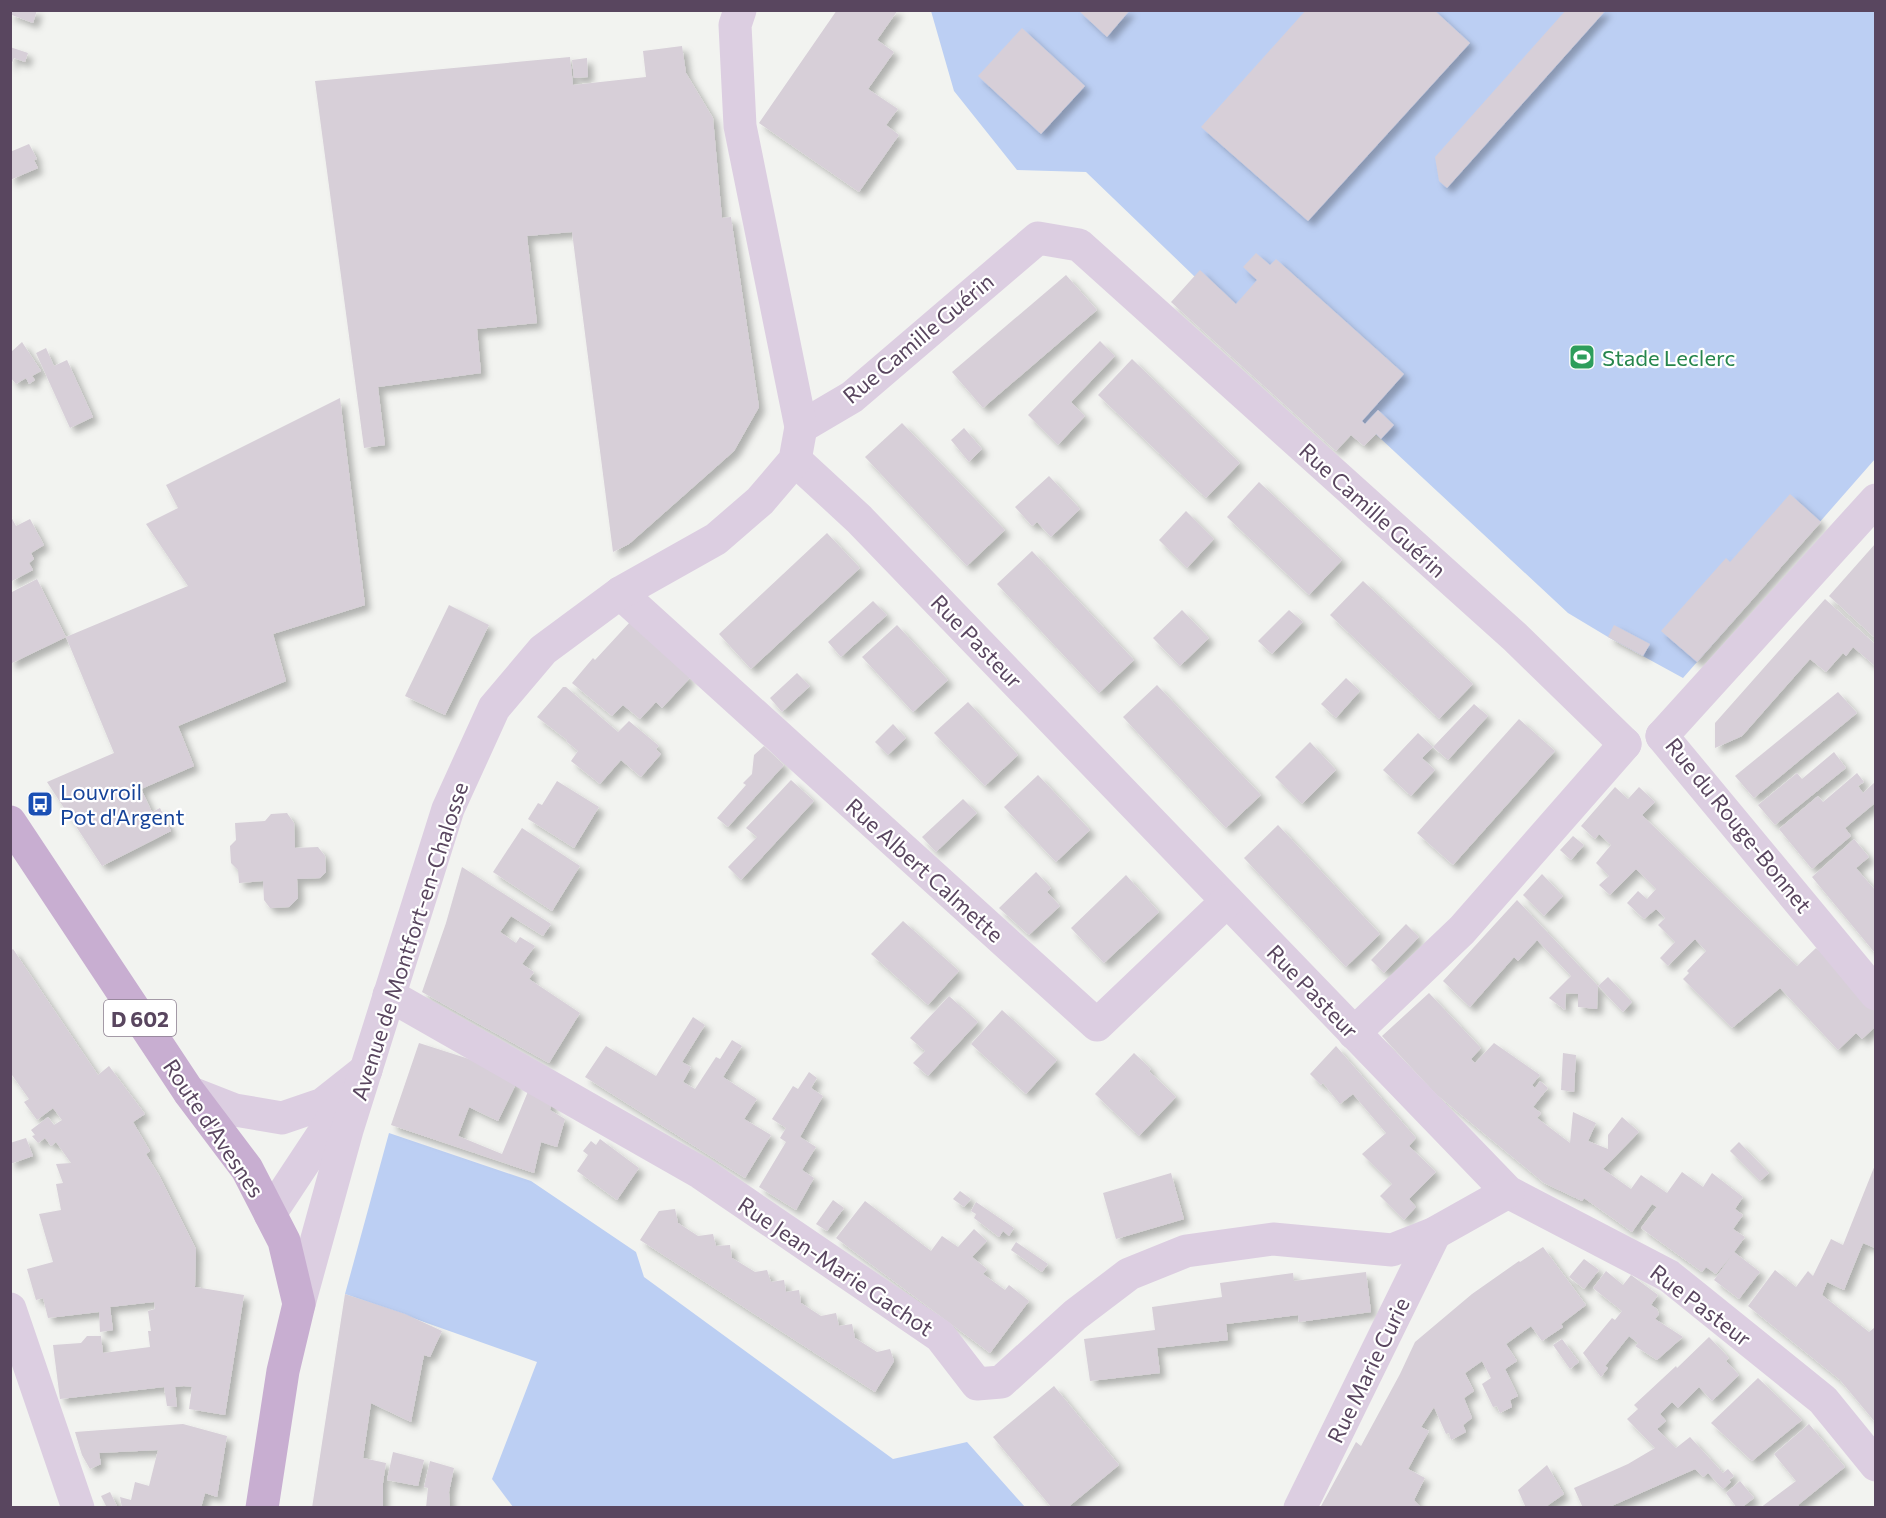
<svg xmlns="http://www.w3.org/2000/svg" width="1886" height="1518" font-family="Commissioner,sans-serif">
  <style>
    .green { fill: #bccff3 }
    .building { fill: #d7cfd8; filter: url(#shadow) }
    .lines { fill: none; stroke-linecap: round; stroke-linejoin: round }
    .minor { stroke: #dccee1; stroke-width: 33 }
    .major { stroke: #c8aed1; stroke-width: 33 }
    .labels { text-anchor: middle; dominant-baseline: central; stroke-width: 4.5; stroke-linejoin: round; paint-order: stroke }
    .shield { fill: #fff; stroke: #8b7e8f; stroke-width: 1.5 }
    .shield-label { font-size: 21px; font-weight: bold; fill: #59465f }
    .street-label { font-size: 22px; fill: #59465f; stroke: #fff }
    .leisure-label { font-size: 22px; fill: #27864d; stroke: #fff; text-anchor: start }
    .transit-label { font-size: 22px; fill: #164399; stroke: #fff; text-anchor: start }
  </style>
  <defs>
    <filter id="shadow"><feDropShadow dx="5.5" dy="5.5" stdDeviation="3" flood-color="#0004"/></filter>
  </defs>
  <rect width="100%" height="100%" fill="#f2f3f0"/>
  <g class="green">
    <path d="M931 11H1875V459L1683 678 1608 637 1568 613 1381 439 1194 276 1086 172 1017 170 954 91Z"/>
    <path d="M389 1133 531 1181 636 1252 644 1277 893 1459 967 1442 1025 1507H513L492 1479 537 1362 345 1294Z"/>
  </g>
  <g class="building">
    <path d="M10 10H37L33 23 12 15 10 19Z"/>
    <path d="M837 10H898L877 40 894 52 868 89 898 109 886 125 899 135 859 192 759 123Z"/>
    <path d="M1078 10H1130L1107 37Z"/>
    <path d="M1306 10H1434L1470 43 1308 221 1201 127Z"/>
    <path d="M1566 10H1606L1447 188 1439 181 1435 157Z"/>
    <path d="M1022 28 1085 86 1041 134 978 76Z"/>
    <path d="M682 46 686 73 713 118 722 218 731 217 759 407 734 451 629 544 613 552 572 232 527 236 537 323 477 329 481 373 378 387 385 445 364 448 315 81 570 57 573 85 646 77 643 51Z"/>
    <path d="M10 47 28 53 25 62 14 58 10 67Z"/>
    <path d="M587 58 588 77 574 78 572 60Z"/>
    <path d="M29 144 37 159 34 160 38 168 10 180V152Z"/>
    <path d="M1256 253 1270 265 1276 259 1404 374 1362 421 1365 424 1378 410 1394 425 1381 439 1376 434 1364 446 1351 435 1336 451 1171 302 1200 270 1236 304 1257 280 1243 267Z"/>
    <path d="M1066 275 1097 310 983 408 952 372Z"/>
    <path d="M1100 341 1115 356 1071 402 1085 416 1058 445 1028 415Z"/>
    <path d="M22 342 41 371 32 376 35 380 29 384 26 378 16 384 10 377V353Z"/>
    <path d="M46 348 54 366 67 360 93 417 70 428 36 353Z"/>
    <path d="M1132 359 1240 463 1206 498 1098 395Z"/>
    <path d="M340 398 365 605 273 634 286 681 178 726 194 766 141 789 152 812 160 808 171 831 102 866 47 782 114 753 66 637 188 586 146 524 178 508 166 485Z"/>
    <path d="M902 423 1005 530 967 566 865 457Z"/>
    <path d="M964 428 982 449 969 462 951 440Z"/>
    <path d="M1049 476 1080 509 1051 537 1037 522 1032 526 1015 507Z"/>
    <path d="M1259 482 1342 560 1309 595 1227 517Z"/>
    <path d="M1790 494 1821 522 1697 662 1661 631 1726 558 1730 562Z"/>
    <path d="M1186 511 1214 539 1187 568 1159 540Z"/>
    <path d="M10 515 16 526 30 519 44 545 31 553 34 559 29 563 33 570 10 582Z"/>
    <path d="M827 533 860 568 751 669 719 634Z"/>
    <path d="M1875 544V638L1829 596Z"/>
    <path d="M1032 551 1134 660 1099 693 997 584Z"/>
    <path d="M37 579 66 637 10 664V593Z"/>
    <path d="M1363 581 1473 684 1439 719 1330 615Z"/>
    <path d="M1825 599 1875 644V666L1853 647 1846 656 1843 653 1826 672 1810 659 1742 736 1715 748V723Z"/>
    <path d="M873 601 887 615 841 657 828 642Z"/>
    <path d="M449 605 489 625 445 715 405 696Z"/>
    <path d="M1182 610 1209 638 1180 666 1153 638Z"/>
    <path d="M1289 610 1303 622 1272 654 1258 641Z"/>
    <path d="M630 622 690 678 662 708 656 702 640 719 623 705 612 716 572 683 593 658 595 660Z"/>
    <path d="M897 625 948 680 913 712 862 657Z"/>
    <path d="M1614 625 1650 644 1643 656 1608 637Z"/>
    <path d="M797 673 810 686 782 712 770 698Z"/>
    <path d="M1346 678 1360 691 1336 718 1321 704Z"/>
    <path d="M1157 685 1261 795 1226 828 1123 717Z"/>
    <path d="M563 687H566L618 732 629 721 659 746 656 749 661 754 641 777 621 760 600 784 571 761 578 751 566 741 567 740 537 717Z"/>
    <path d="M1838 692 1857 713 1754 798 1735 776Z"/>
    <path d="M968 702 1018 755 985 786 934 733Z"/>
    <path d="M1474 704 1488 716 1448 760 1433 747 1422 758 1435 770 1411 796 1383 770 1418 733 1433 747Z"/>
    <path d="M1519 719 1555 751 1453 865 1417 833Z"/>
    <path d="M893 724 906 738 888 755 875 742Z"/>
    <path d="M1310 742 1336 770 1302 804 1275 777Z"/>
    <path d="M764 746 784 765 728 827 717 818 746 785 743 783 752 774 754 755Z"/>
    <path d="M1834 752 1846 768 1775 825 1758 805 1797 773 1802 779Z"/>
    <path d="M1857 773 1864 782 1858 786 1863 793 1875 782V803L1845 828 1851 836 1812 869 1779 829 1818 796 1823 802Z"/>
    <path d="M1038 775 1090 830 1056 862 1004 807Z"/>
    <path d="M791 780 814 801 741 880 728 867 757 837 746 828Z"/>
    <path d="M557 781 599 807 574 848 528 819 538 803 542 805Z"/>
    <path d="M1615 787 1628 799 1639 787 1655 802 1642 815 1797 966 1816 948 1826 956 1875 1011V1027L1862 1039 1856 1033 1838 1050 1780 988 1732 1028 1683 979 1689 973 1687 971 1706 951 1695 939 1668 966 1660 958 1675 942 1658 925 1665 918 1656 909 1644 919 1627 903 1638 891 1647 899 1656 889 1636 869 1610 895 1599 885 1609 876 1596 863 1611 845 1599 834 1595 839 1581 826Z"/>
    <path d="M963 799 977 813 936 852 922 837Z"/>
    <path d="M287 813 294 823 295 848 318 847 325 856 326 872 320 878 297 879 298 898 289 907 270 908 264 900 263 881 239 883 238 870 231 863 230 846 236 840 235 823 265 821 271 814Z"/>
    <path d="M1278 825 1380 934 1346 967 1244 858Z"/>
    <path d="M522 828 580 866 552 911 493 872Z"/>
    <path d="M1573 836 1584 845 1571 860 1560 850Z"/>
    <path d="M1854 839 1869 857 1856 868 1875 890V953L1812 877Z"/>
    <path d="M462 867 551 924 543 936 511 916 500 932 516 943 520 937 535 946 522 964 534 972 529 979 580 1013 549 1063 422 992 446 923Z"/>
    <path d="M1036 872 1051 888 1047 892 1060 906 1029 935 999 908Z"/>
    <path d="M1542 874 1563 896 1544 916 1523 895Z"/>
    <path d="M1126 875 1159 912 1104 963 1071 928Z"/>
    <path d="M1517 900 1598 986 1597 1009 1578 1007V994L1566 993 1565 1010 1549 998 1571 976 1537 940 1518 961 1514 957 1470 1007 1443 981Z"/>
    <path d="M903 921 959 971 928 1005 871 954Z"/>
    <path d="M1406 924 1419 937 1384 973 1371 960Z"/>
    <path d="M13 949 98 1075 109 1066 145 1114 133 1122 150 1151 146 1154 160 1177 196 1249 195 1287 244 1295 225 1415 189 1409 192 1387 184 1386 175 1387 177 1407 167 1406 164 1387 60 1399 53 1345 81 1343 87 1336H101L103 1353 150 1347 148 1331H151L148 1311 155 1309 154 1302 110 1307 113 1330 100 1332 99 1312 48 1318 43 1298 36 1300 27 1269 53 1262 39 1214 61 1210 56 1184 63 1183 56 1164 71 1163 56 1142 51 1146 45 1138 38 1143 32 1136 35 1135 31 1130 48 1117 54 1125 62 1120 53 1108 37 1120 24 1102 29 1099 12 1075 10 1078V951Z"/>
    <path d="M1608 977 1632 1002 1623 1012 1598 986Z"/>
    <path d="M1429 993 1481 1048 1471 1059 1475 1063 1494 1043 1540 1075 1532 1085 1535 1088 1540 1081 1548 1088 1533 1107 1541 1113 1537 1118 1570 1143 1573 1112 1596 1123 1588 1141 1608 1149V1135L1622 1117 1639 1132 1603 1169 1631 1189 1641 1175 1667 1193 1682 1172 1703 1187 1712 1173 1743 1197 1735 1209 1743 1215 1733 1229 1745 1237 1734 1252 1760 1272 1739 1299 1714 1280 1732 1255 1716 1274 1706 1267 1702 1272 1641 1228 1657 1207 1652 1204 1632 1232 1584 1198 1582 1201 1544 1183 1436 1094 1382 1036Z"/>
    <path d="M949 996 978 1022 928 1076 913 1063 925 1051 910 1038Z"/>
    <path d="M1002 1010 1057 1060 1026 1094 971 1044Z"/>
    <path d="M693 1017 705 1025 682 1062 691 1067 683 1082 695 1089 716 1057 720 1059 732 1040 742 1046 723 1077 757 1099 744 1119 771 1135 745 1178 585 1077 606 1046 656 1076Z"/>
    <path d="M419 1043 469 1059 517 1082 498 1121 469 1107 458 1136 502 1154 529 1089 552 1100 550 1110 565 1119 557 1147 541 1142 534 1173 391 1125Z"/>
    <path d="M1336 1046 1416 1138 1409 1146 1436 1172 1409 1199 1416 1207 1404 1220 1380 1196 1392 1184 1362 1154 1386 1133 1353 1094 1340 1104 1323 1083 1321 1085 1310 1074Z"/>
    <path d="M1134 1053 1151 1069 1149 1071 1176 1097 1139 1136 1095 1094Z"/>
    <path d="M1563 1053 1576 1055 1574 1092 1561 1090Z"/>
    <path d="M809 1072 817 1078 811 1088 823 1096 800 1137 816 1147 802 1170 814 1178 796 1210 759 1187 786 1142 780 1138 786 1128 772 1119 793 1086 798 1089Z"/>
    <path d="M26 1138 33 1156 10 1164V1143Z"/>
    <path d="M600 1139 639 1168 617 1200 577 1171 588 1155 583 1151 591 1141 596 1145Z"/>
    <path d="M1739 1142 1769 1173 1760 1181 1730 1151Z"/>
    <path d="M1875 1165V1248L1863 1243 1844 1290 1827 1282 1822 1295 1869 1332 1874 1328 1875 1329V1422L1840 1380 1748 1306 1775 1270 1796 1287 1808 1271 1813 1276 1831 1239 1843 1245Z"/>
    <path d="M1171 1173 1184 1219 1116 1239 1103 1193Z"/>
    <path d="M960 1191 971 1199 964 1207 953 1199Z"/>
    <path d="M833 1200 844 1208 827 1231 816 1224Z"/>
    <path d="M865 1201 931 1251 942 1236 958 1247 974 1229 987 1241 972 1257 987 1269 983 1274 1005 1290 1009 1285 1029 1301 990 1353 836 1238Z"/>
    <path d="M976 1202 1014 1228 1009 1236 1003 1231 999 1237 974 1218 976 1214 971 1211Z"/>
    <path d="M675 1209 678 1223 698 1236 713 1234 716 1246 730 1245 732 1258 755 1272 767 1270 771 1282 784 1280 786 1292 799 1290 801 1303 821 1316 836 1313 839 1326 852 1324 855 1338 877 1352 890 1349 894 1361 875 1392 640 1240 659 1211Z"/>
    <path d="M1016 1242 1048 1264 1042 1272 1011 1250Z"/>
    <path d="M1543 1247 1586 1305 1561 1324 1563 1327 1542 1341 1531 1326 1506 1344 1517 1361 1505 1369 1518 1396 1510 1400 1512 1407 1500 1413 1497 1406 1493 1407 1482 1384 1491 1378 1482 1361 1465 1373 1474 1391 1464 1398 1472 1418 1463 1425 1466 1432 1451 1440 1449 1433 1446 1434 1434 1407 1421 1427 1429 1431 1408 1469 1425 1478 1414 1500 1421 1508H1320L1356 1442 1361 1446 1400 1374 1415 1342 1472 1294 1519 1261 1520 1262Z"/>
    <path d="M1584 1259 1599 1270 1584 1289 1569 1277Z"/>
    <path d="M1606 1271 1623 1285 1631 1275 1658 1295 1651 1305 1657 1309 1659 1314 1655 1319 1683 1337 1657 1360 1635 1346 1638 1343 1629 1336 1605 1366 1608 1368 1601 1377 1583 1353 1612 1318 1615 1320 1622 1311 1593 1288Z"/>
    <path d="M1366 1272 1371 1312 1299 1322 1298 1315 1226 1324 1228 1340 1157 1348 1160 1373 1090 1381 1084 1339 1155 1330 1152 1307 1222 1297 1220 1283 1293 1273 1294 1281Z"/>
    <path d="M345 1294 405 1314 442 1331 430 1357 424 1355 411 1422 371 1403 363 1458 386 1463 383 1483V1508H312Z"/>
    <path d="M1709 1337 1729 1358 1726 1361 1739 1375 1712 1401 1699 1387 1678 1408 1672 1402 1660 1414 1666 1421 1657 1429 1676 1448 1690 1437 1723 1473 1728 1469 1734 1476 1729 1480 1731 1482 1723 1489 1708 1473 1703 1477 1695 1469 1607 1508H1583L1574 1488 1628 1464 1655 1448 1627 1419 1638 1409 1634 1405 1676 1366 1677 1368Z"/>
    <path d="M1562 1339 1579 1362 1570 1369 1553 1345Z"/>
    <path d="M1758 1378 1802 1420 1752 1461 1711 1423Z"/>
    <path d="M1054 1386 1119 1465 1067 1508H1052L993 1437Z"/>
    <path d="M183 1424 227 1436 217 1497 205 1493 201 1508H122L120 1497 131 1500 135 1482 149 1486 158 1450 99 1453 101 1464 90 1469 82 1455 75 1432Z"/>
    <path d="M1809 1424 1845 1467 1798 1505 1801 1508H1760L1796 1481 1774 1454Z"/>
    <path d="M393 1452 424 1460 418 1486 387 1480Z"/>
    <path d="M430 1461 454 1468 449 1492 450 1508H426L428 1488 424 1487Z"/>
    <path d="M1547 1465 1564 1494 1544 1508H1526L1518 1490Z"/>
    <path d="M1740 1481 1754 1498 1741 1508H1737L1726 1493Z"/>
    <path d="M110 1492 118 1508H107L101 1496Z"/>
  </g>
  <g class="lines">
    <g class="minor">
      <path d="M801 427 852 397 1038 238 1079 245 1515 637 1625 744"/>
      <path d="M795 460 859 519 1508 1192 1669 1276 1823 1400 1876 1465"/>
      <path d="M620 593 1097 1025 1227 901"/>
      <path d="M1662 736 1876 994"/>
      <path d="M1662 736 1876 500"/>
      <path d="M389 995 701 1173 940 1336 977 1384 1001 1382 1075 1315 1129 1274 1186 1251 1273 1239 1392 1250 1435 1233 1508 1192"/>
      <path d="M1354 1033 1462 930 1625 744"/>
      <path d="M189 1092 235 1110 282 1118 323 1104 366 1070"/>
      <path d="M270 1214 346 1099"/>
      <path d="M299 1304 347 1130 448 809 494 708 543 650 620 593 716 539 760 501 795 460 801 427 740 126 735 25 740 10"/>
      <path d="M10 1309 78 1508"/>
      <path d="M1300 1508 1435 1233"/>
    </g>
    <path class="major" d="M10 822 189 1092 247 1169 284 1241 299 1304 283 1371 262 1508"/>
  </g>
  <defs>
    <g id="stadium-square" transform="scale(1.35)"><rect x="-9" y="-9" width="18" height="18" rx="4" fill="#2e9e5b" stroke="#fff"/><path d="M0-5a6.5 5 0 1 0 0 10a6.5 5 0 1 0 0-10ZM-3.5-1.8h7v3.6h-7Z" fill="#fff"/></g>
    <g id="bus-square" transform="scale(1.35)"><rect x="-9" y="-9" width="18" height="18" rx="4" fill="#1a4fb4" stroke="#fff"/><path d="M-5-6H5V4H4V6H2V4H-2V6H-4V4H-5ZM-3.5-4V0h7V-4ZM-3.5 1.2v1.5H-2V1.2ZM2 1.2v1.5H3.5V1.2Z" fill="#fff"/></g>
  </defs>
  <g fill-rule="evenodd">
    <use href="#stadium-square" x="1582" y="357"/>
    <use href="#bus-square" x="40" y="804"/>
  </g>
  <g class="labels">
    <rect class="shield" x="104" y="1000" width="72" height="36" rx="4.5"/>
    <g class="shield-label">
      <text x="140" y="1018">D 602</text>
    </g>
    <g class="street-label">
      <text transform="translate(918 338) rotate(-40)">Rue Camille Guérin</text>
      <text transform="translate(1373 510) rotate(42)">Rue Camille Guérin</text>
      <text transform="translate(977 641) rotate(46)">Rue Pasteur</text>
      <text transform="translate(1739 825) rotate(51)">Rue du Rouge-Bonnet</text>
      <text transform="translate(925 870) rotate(42)">Rue Albert Calmette</text>
      <text transform="translate(409 941) rotate(-72)">Avenue de Montfort-en-Chalosse</text>
      <text transform="translate(1313 991) rotate(46)">Rue Pasteur</text>
      <text transform="translate(214 1128) rotate(56)">Route d'Avesnes</text>
      <text transform="translate(836 1266) rotate(34)">Rue Jean-Marie Gachot</text>
      <text transform="translate(1701 1305) rotate(37)">Rue Pasteur</text>
      <text transform="translate(1368 1370) rotate(-64)">Rue Marie Curie</text>
    </g>
    <g class="leisure-label">
      <text x="1602" y="357">Stade Leclerc</text>
    </g>
    <g class="transit-label">
      <text x="60" y="791">Louvroil<tspan x="60" dy="25">Pot d'Argent</tspan></text>
    </g>
  </g>
  <rect width="1886" height="1518" fill="none" stroke="#59465f" stroke-width="24"/>
</svg>
